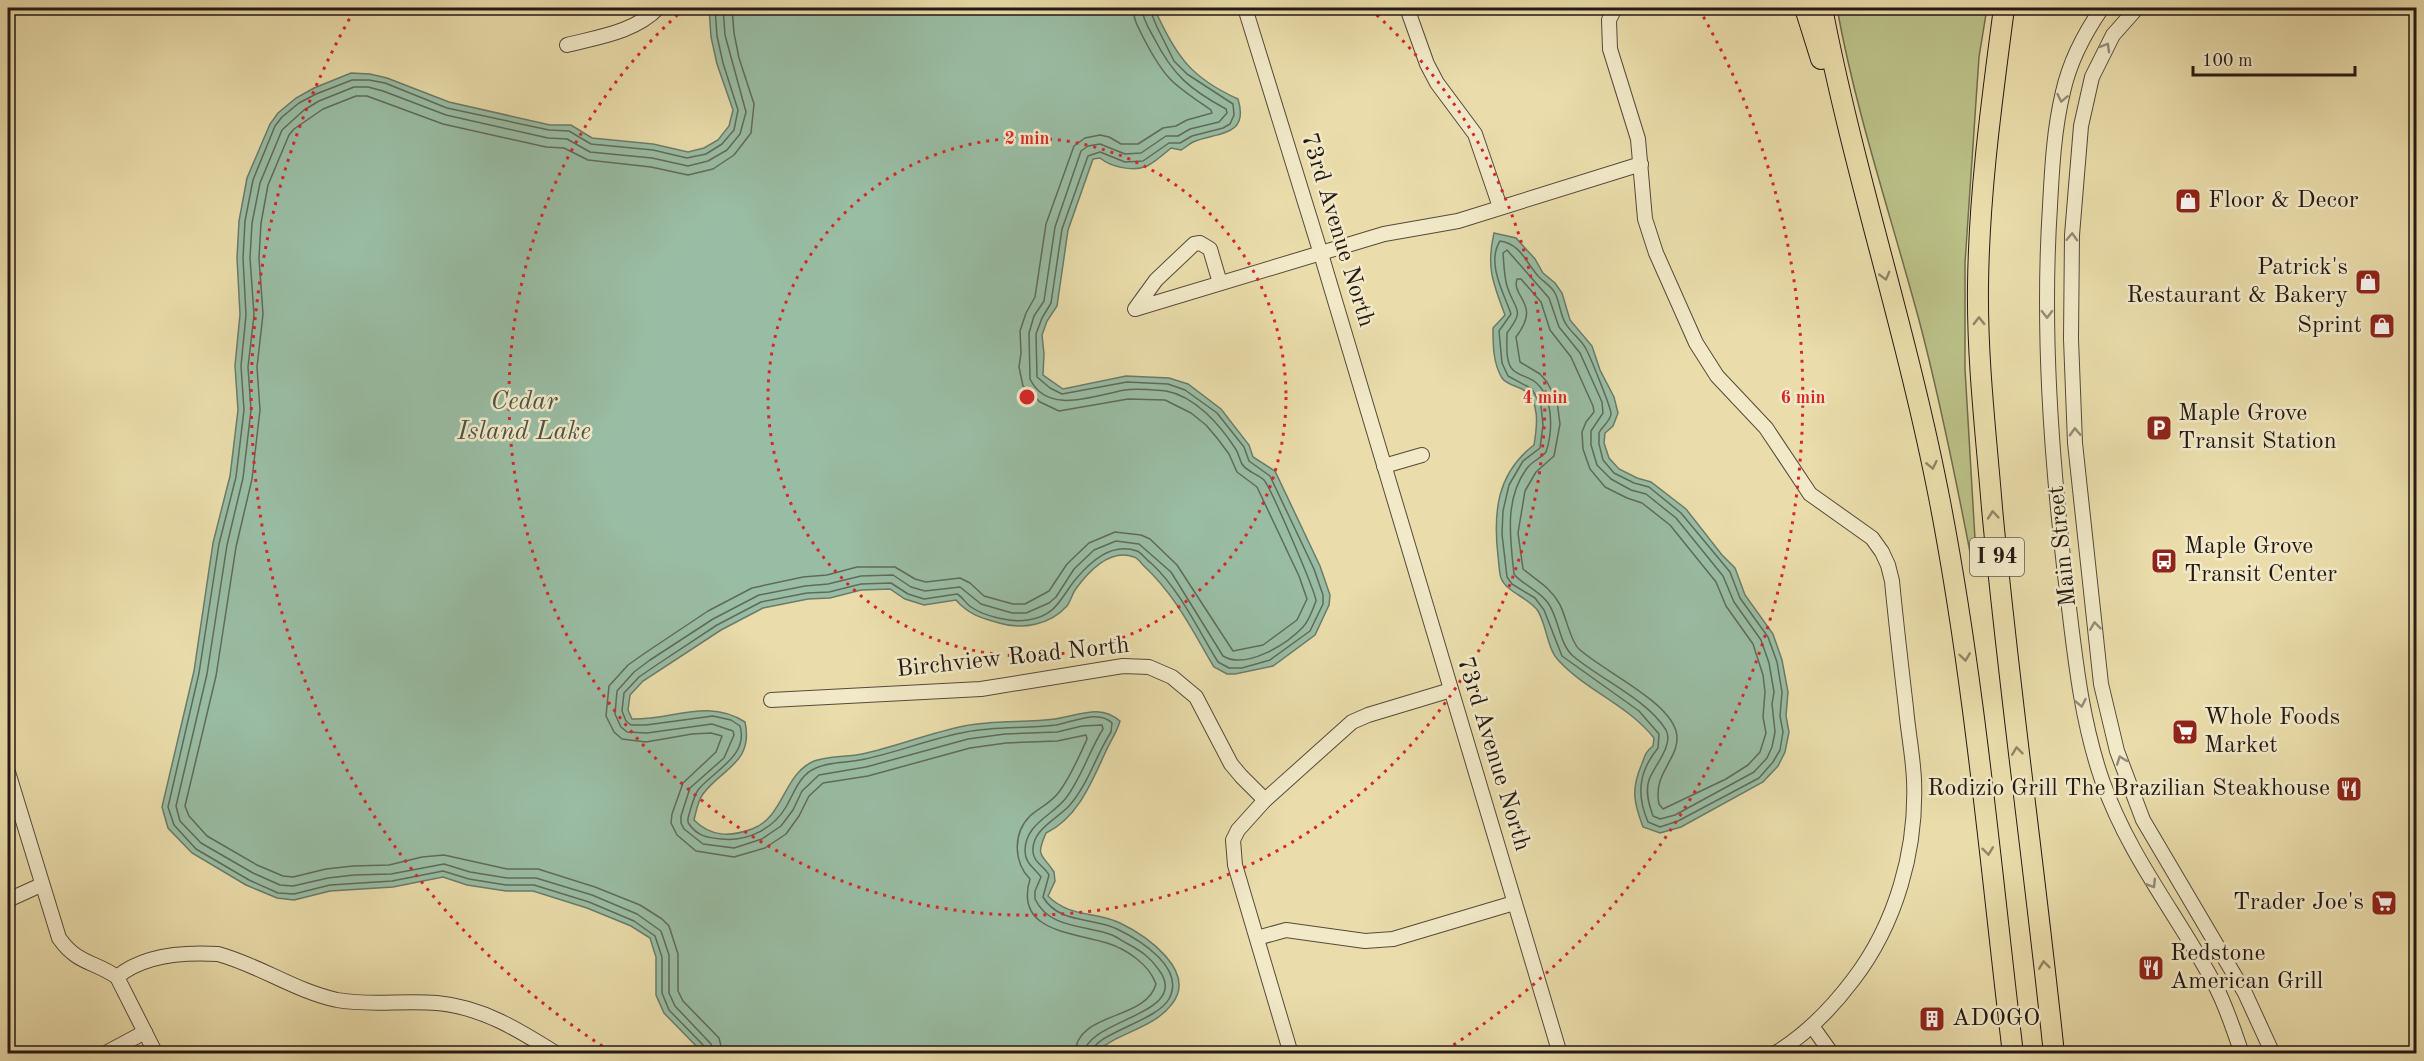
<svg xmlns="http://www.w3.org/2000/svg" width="2424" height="1061" font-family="'Old Standard TT',serif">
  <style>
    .green { fill: #bac087; stroke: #6f6c4e; stroke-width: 1.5 }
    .water { fill: #99bda4; stroke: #6a7b6b; stroke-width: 1.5 }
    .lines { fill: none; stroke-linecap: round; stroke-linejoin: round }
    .shore { stroke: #5e6b5c; stroke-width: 1.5 }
    .minor-casing { stroke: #564a3a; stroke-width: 16 }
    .highway-casing { stroke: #241915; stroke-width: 22 }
    .minor { stroke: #f1e9c8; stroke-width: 14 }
    .highway { stroke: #eaddab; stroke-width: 20 }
    .oneway { stroke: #958b77 }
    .oneway2 { stroke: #918568 }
    .ring { fill: none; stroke: #d62828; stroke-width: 3; stroke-dasharray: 3 6 }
    .labels { text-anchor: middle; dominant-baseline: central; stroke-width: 5; stroke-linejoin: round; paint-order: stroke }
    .shield { fill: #f1e9c8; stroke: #62574b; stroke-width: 1.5 }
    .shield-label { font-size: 22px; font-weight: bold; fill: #241915 }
    .poi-label { font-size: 24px; fill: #241915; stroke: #f1e9c8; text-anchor: start }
    .street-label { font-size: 24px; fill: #241915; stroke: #f1e9c8 }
    .water-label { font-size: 26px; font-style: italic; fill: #4d5247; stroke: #f1e9c8 }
    .centre { fill: #d62828; stroke: #f1e9c8; stroke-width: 3 }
    .ring-label { font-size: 18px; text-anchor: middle; font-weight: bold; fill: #d62828; stroke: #f1e9c8; stroke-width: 5; stroke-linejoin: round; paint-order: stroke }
  </style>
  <rect width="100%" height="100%" fill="#eaddab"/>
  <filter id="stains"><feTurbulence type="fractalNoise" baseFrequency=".00333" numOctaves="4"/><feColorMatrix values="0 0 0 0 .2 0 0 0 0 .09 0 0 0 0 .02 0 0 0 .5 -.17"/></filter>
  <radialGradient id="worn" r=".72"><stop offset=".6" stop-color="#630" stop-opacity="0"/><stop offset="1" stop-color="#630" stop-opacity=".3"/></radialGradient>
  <path class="green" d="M1837 8H1987L1979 57 1965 263V369L1977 573H1974C1958 489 1941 403 1919 320 1891 216 1856 113 1837 8Z"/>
  <g class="water">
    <path d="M709 8H1154C1176 55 1189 77 1238 99 1250 138 1215 132 1193 142 1189 144 1185 148 1181 150L1171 148C1164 154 1155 162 1147 166 1133 172 1111 167 1100 158L1093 159 1068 230 1057 306 1047 321 1042 335 1044 354 1043 375 1063 389 1126 376 1169 378 1188 384 1221 409 1249 445 1253 457 1275 471 1320 566 1330 595 1329 605 1315 635 1273 666 1235 674H1227L1214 667C1192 630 1176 596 1144 566 1141 563 1138 558 1134 557 1109 548 1088 572 1075 590 1072 595 1070 602 1067 606 1050 625 1022 630 999 623 982 618 969 615 956 600L924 605 905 599 890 589 861 590 830 598 808 599 763 608 721 630 643 681 630 695 628 710 632 719C673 720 707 698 745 722 754 763 721 769 703 794 698 800 696 812 694 820 711 837 730 837 752 829 784 817 783 776 812 762 824 756 848 757 862 754 896 747 929 733 964 726 994 720 1025 723 1055 719 1079 716 1099 703 1120 721 1117 732 1111 740 1106 751 1092 781 1078 818 1046 833 1035 858 1042 853 1054 872L1055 881 1048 896C1070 918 1094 911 1120 923 1145 935 1198 971 1172 1004 1152 1030 1117 1032 1095 1053H703L664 1013 656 995V957L650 938 631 926 587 908 533 891H506L467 885 443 877 393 887 330 891 294 900 277 898 246 885 192 853 168 828 162 807 194 671 213 543 230 476 238 410 235 366 240 314 237 258 239 221 247 178 270 124 278 113 296 98 314 88 351 73 370 74 387 78 449 102 550 125H571L592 138 653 144 688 152 704 148 718 140 729 126 733 110 717 64 711 37Z"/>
    <path d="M1494 233 1516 238 1535 259 1543 273 1555 283 1562 293 1570 320 1592 346 1600 370 1614 397 1618 413 1613 426 1605 433 1604 443 1609 458 1619 469 1637 478 1651 482 1686 509 1722 555 1735 568 1745 595 1773 634 1782 660 1788 692 1786 716 1789 732 1785 752 1778 766 1763 782 1681 827 1660 833 1643 827C1634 803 1631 790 1641 766 1645 757 1644 753 1653 746L1654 738C1628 705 1587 691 1559 661 1547 649 1547 626 1538 611 1528 597 1506 592 1501 578 1499 572 1499 563 1498 556 1493 512 1497 473 1534 445 1537 427 1541 400 1522 389 1516 386 1506 384 1502 378 1493 363 1493 345 1493 328L1505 315C1493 283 1486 267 1494 233Z"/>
  </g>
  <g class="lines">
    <g class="shore">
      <path d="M1500 241C1521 244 1526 263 1539 277 1545 283 1551 286 1555 293 1560 303 1560 315 1566 324 1571 333 1582 340 1586 349 1590 356 1612 410 1611 414 1610 422 1602 426 1599 433V444L1603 460 1614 473 1634 483 1649 487 1681 513 1730 572 1740 598 1768 637 1777 662 1782 692 1780 716 1783 732 1780 750 1773 762 1759 778 1678 821 1660 827 1648 822C1636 794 1639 771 1658 748L1659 734 1639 711 1562 656 1544 610 1535 598 1512 584 1507 577 1502 534 1503 511 1509 485 1523 461 1540 448 1543 425 1541 406 1532 389 1508 376 1502 363 1499 331 1511 314C1504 293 1486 263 1500 241Z"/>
      <path d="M1507 250 1549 298 1559 327 1580 353 1602 402 1603 413 1591 431V445L1597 465 1611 479 1631 490 1646 494 1676 518 1723 576 1734 602 1761 640 1769 663 1774 692 1772 704 1775 732 1772 747 1767 758 1754 772 1675 815 1660 819 1653 816C1649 805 1645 792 1649 780 1654 766 1674 745 1666 730 1648 700 1600 679 1573 656 1559 644 1559 618 1548 603 1539 590 1520 583 1514 574 1510 538 1504 497 1528 467 1533 461 1541 458 1546 452 1553 431 1554 396 1534 381 1528 377 1518 375 1513 370 1505 362 1507 344 1507 333 1526 308 1515 312 1507 286 1504 276 1504 264 1503 253Z"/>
      <path d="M1517 279H1521L1541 302 1550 330 1571 357 1593 406 1594 412 1586 422 1582 432 1583 449 1590 469 1605 487 1627 498 1642 503 1670 525 1716 582 1726 606 1753 644 1763 675 1765 692 1763 717 1766 733 1760 752 1748 765 1726 779 1663 809 1659 804C1652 771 1683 757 1676 731 1667 700 1603 671 1579 649 1570 641 1566 615 1559 603 1550 587 1536 580 1523 569L1518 533 1525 491 1536 472 1554 456 1560 424 1557 401 1547 382 1540 374 1520 362 1516 337C1542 303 1511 298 1517 279Z"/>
      <path d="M706 1054 705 1047 669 1010 662 993V957L655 936 634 921 589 902 534 885H506L469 879 443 871 392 881 330 885 294 894 278 893 249 880 196 849 174 825 168 807 199 673 219 544 236 477 244 410 241 366 246 315 243 258 245 221 253 180 275 126 282 117 299 103 316 94 352 80H369L385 83 447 108 549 130 569 131 591 144 653 150 687 158 706 154 722 144 734 130 738 110 723 63 717 36 715 8"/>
      <path d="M714 1054 711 1044 675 1006 669 993V955L661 931 637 914 592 895 536 878H507L470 872 444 864 391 874 354 875 328 878 293 886 280 885 253 873 201 843 180 821 176 806 207 674 227 545 243 478 251 410 248 367 254 315 250 258 252 223 260 183 282 130 304 110 319 101 354 87H368L383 91 446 115 548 138 567 139 590 152 652 158 688 166 708 161 727 150 740 134 746 112 725 35 723 8"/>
      <path d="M723 1054 719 1038 683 1001 678 991V954L669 926 662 919 640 905 595 887 538 869H507L444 855 422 857 389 865 353 866 326 869 293 877 283 876 257 865 207 836 189 816 185 806 216 676 236 547 252 479 260 410 257 367 263 314 259 258 261 223 268 185 289 135 294 129 323 109 356 96H367L443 124 546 147 564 148 588 160 651 167 688 175 713 169 734 155 751 133 754 104 739 58 734 33 732 8"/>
      <path d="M1075 1054C1076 1011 1146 1021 1156 984 1149 964 1126 949 1107 943 1073 932 1014 932 1030 879 1014 863 1012 834 1030 816 1039 808 1051 803 1059 792 1071 776 1079 757 1087 739L1086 735 1057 741 1006 743 970 748 868 776 823 783 809 796 799 816 786 834 765 848 734 857 696 851 677 835 671 823 672 814 683 783 716 752 722 736 711 733 692 734 646 742 622 739 614 732 606 716 609 686 628 665 645 653 708 611 752 588 803 577 827 575 857 567H895L915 579 926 582 960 578 970 583 984 596 1013 604H1025L1049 591 1067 564 1089 543 1115 532 1141 535 1150 539 1177 565 1233 651 1263 645 1297 620 1307 599 1299 576 1257 487 1237 472 1229 454 1217 438 1206 425 1191 413 1165 400 1128 399 1059 411 1040 402 1023 386 1019 367 1021 353 1020 331 1026 313 1035 297 1046 224 1074 146 1085 138 1100 135 1109 137 1121 144H1138L1163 128 1176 126 1187 120 1212 113 1211 110C1173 84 1166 81 1144 39 1139 29 1133 19 1133 8"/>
      <path d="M1084 1054C1086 1019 1192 1015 1159 970 1150 957 1141 951 1128 944 1122 941 1117 937 1112 935 1086 925 1049 929 1035 899V891L1041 877C1035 868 1025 864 1025 851 1025 824 1052 816 1066 798 1082 777 1089 751 1103 729L1102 725 1082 726 1057 732 1005 734 968 739 866 767 819 775 802 791 793 810 781 826 762 839 734 848 703 844 684 829 681 823V816L690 788 724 758 734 735 733 731 712 724 647 733 627 732 621 727 615 714 617 691 634 672 650 660 713 619 759 595 805 586 828 584 861 576 893 575 911 587 925 591 960 587 981 604 1012 613H1026L1049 603 1056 597 1074 569 1094 550 1116 541 1139 544 1171 572 1223 656C1246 670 1287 644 1303 627 1309 621 1313 609 1316 601 1316 593 1271 488 1264 480 1258 474 1247 472 1242 464 1239 459 1239 453 1235 448 1220 425 1195 396 1166 391 1154 390 1137 388 1125 390 1095 395 1048 416 1030 379L1029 333 1034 316 1044 301 1055 227 1081 151 1088 146 1100 144 1125 154 1141 153 1166 136H1178L1190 129 1219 122 1227 113 1226 109C1189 89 1173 75 1154 38 1149 29 1142 18 1142 8"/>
      <path d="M1091 1054C1093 1033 1156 1022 1169 999 1186 968 1140 940 1117 929 1092 917 1059 924 1043 897L1049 875C1044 866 1034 863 1033 852 1031 830 1057 819 1069 806 1088 785 1096 755 1111 732L1112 723C1099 709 1073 722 1056 725 1027 729 996 726 966 732 932 738 899 752 865 759 850 763 830 761 816 768 800 774 794 793 786 807 773 829 747 842 721 839 708 838 697 836 689 824 686 820 689 816 690 811 692 805 694 796 698 790 713 771 749 756 740 726L731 720 713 716 646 725H631L626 721 622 711 624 693 639 677 655 666 717 625 761 602 807 593 829 592 861 584 891 583 908 594 924 599 957 594C963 597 965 603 971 607 984 616 1011 623 1028 620 1056 616 1060 599 1075 580 1090 562 1111 542 1137 551 1142 553 1146 560 1151 563 1180 590 1197 628 1218 662L1229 668H1242L1270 660 1310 631 1323 604V595L1314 569 1270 476 1249 461 1244 447 1217 413 1185 390 1168 384 1127 382 1062 394 1050 388 1037 377 1036 334 1042 318 1051 303 1062 229 1088 156 1100 152 1125 162 1143 161 1169 143H1180L1192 136 1223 128 1230 124 1234 115 1233 104 1187 74 1174 61 1157 27 1149 8"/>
    </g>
    <g class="minor-casing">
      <g id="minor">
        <path d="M1245 8 1321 254 1560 1054"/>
        <path d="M1407 8 1427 64 1437 83 1475 134 1500 207"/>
        <path d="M1615 8 1609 20 1610 49 1638 139 1645 219 1656 253 1696 343 1717 376 1766 428 1810 494 1872 538 1882 552 1888 565 1892 581C1896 623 1901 665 1906 708 1908 732 1913 756 1914 780 1917 850 1896 924 1853 980 1831 1009 1806 1035 1774 1054"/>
        <path d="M2102 8C2084 34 2070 60 2063 92 2054 129 2052 168 2050 206 2042 329 2051 453 2065 575 2074 645 2079 713 2102 780 2130 859 2178 915 2216 987 2227 1008 2234 1031 2242 1054"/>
        <path d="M2137 8 2113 35 2092 77 2081 126 2072 235 2071 339 2075 443 2101 684 2117 751 2143 820 2245 993 2273 1054"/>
        <path d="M567 45C598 37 635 32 658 8"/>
        <path d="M1220 283 1210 249 1200 243 1194 244 1156 280 1135 309 1384 234 1458 221 1641 164"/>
        <path d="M1384 466 1422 455"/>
        <path d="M771 700 981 689 1123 666 1149 667 1172 677 1196 697 1231 764 1241 776 1265 800"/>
        <path d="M8 772 59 938C77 964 94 961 117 977L156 1054"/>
        <path d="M8 900 41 885"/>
        <path d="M1257 938 1286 930 1365 941 1393 939 1514 903"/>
        <path d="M117 977C143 955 185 952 218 954 259 965 295 991 337 1000 370 1006 403 1000 437 1003 482 1007 519 1030 557 1054"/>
        <path d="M1812 1026 1832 1054"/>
        <path d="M104 1054 145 1032"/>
        <path d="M1291 1054 1235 865 1233 840 1238 830 1265 800 1352 722 1368 715 1451 690"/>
      </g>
    </g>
    <g class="highway-casing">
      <g id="highway">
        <path d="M1805 8 1821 59"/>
        <path d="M1822 8C1854 174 1908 335 1940 502 1975 684 1991 870 2013 1054"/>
        <path d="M2004 8C1992 100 1979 192 1978 286 1977 360 1986 434 1992 508 2009 690 2035 871 2054 1054"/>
      </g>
    </g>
    <use href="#minor" class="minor"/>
    <use href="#highway" class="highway"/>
  </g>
  <defs><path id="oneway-chevron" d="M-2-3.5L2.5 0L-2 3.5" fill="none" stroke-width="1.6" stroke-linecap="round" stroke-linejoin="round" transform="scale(1.5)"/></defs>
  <g class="oneway">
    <use href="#oneway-chevron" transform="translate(2106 47) rotate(-60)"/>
    <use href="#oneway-chevron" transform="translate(2062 98) rotate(102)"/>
    <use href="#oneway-chevron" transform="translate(2072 237) rotate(-88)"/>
    <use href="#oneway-chevron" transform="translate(2047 314) rotate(89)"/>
    <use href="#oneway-chevron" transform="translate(2075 432) rotate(-92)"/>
    <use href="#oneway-chevron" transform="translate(2095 626) rotate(-97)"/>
    <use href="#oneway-chevron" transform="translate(2081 703) rotate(79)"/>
    <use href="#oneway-chevron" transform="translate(2121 760) rotate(-110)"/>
    <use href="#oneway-chevron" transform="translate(2152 884) rotate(58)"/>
  </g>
  <g class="oneway2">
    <use href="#oneway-chevron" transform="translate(1885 276) rotate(75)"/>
    <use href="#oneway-chevron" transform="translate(1979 321) rotate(-91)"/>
    <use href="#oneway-chevron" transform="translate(1932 465) rotate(78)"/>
    <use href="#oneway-chevron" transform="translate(1993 515) rotate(-95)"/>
    <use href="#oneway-chevron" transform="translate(1965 657) rotate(82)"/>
    <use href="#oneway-chevron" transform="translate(2017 751) rotate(-97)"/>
    <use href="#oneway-chevron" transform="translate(1988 851) rotate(83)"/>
    <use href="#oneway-chevron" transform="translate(2044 965) rotate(-97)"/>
  </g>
  <g class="ring">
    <circle cx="1027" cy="397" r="259"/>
    <path d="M1370 9A518 518 0 1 1 684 9"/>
    <path d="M610 1051A776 776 0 0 1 355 9M1699 9A776 776 0 0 1 1444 1051"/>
  </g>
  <defs>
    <g id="shop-square" transform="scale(1.35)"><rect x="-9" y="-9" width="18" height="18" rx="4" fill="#8f2418" stroke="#f1e9c8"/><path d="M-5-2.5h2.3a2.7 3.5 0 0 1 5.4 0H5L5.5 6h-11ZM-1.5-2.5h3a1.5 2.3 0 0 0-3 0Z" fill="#fff"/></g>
    <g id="parking-square" transform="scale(1.35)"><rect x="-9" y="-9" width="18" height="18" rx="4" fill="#8f2418" stroke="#f1e9c8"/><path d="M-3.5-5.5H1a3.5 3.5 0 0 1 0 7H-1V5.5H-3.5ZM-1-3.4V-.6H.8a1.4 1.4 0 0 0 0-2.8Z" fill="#fff"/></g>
    <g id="bus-square" transform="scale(1.35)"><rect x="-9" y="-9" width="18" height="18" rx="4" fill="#8f2418" stroke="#f1e9c8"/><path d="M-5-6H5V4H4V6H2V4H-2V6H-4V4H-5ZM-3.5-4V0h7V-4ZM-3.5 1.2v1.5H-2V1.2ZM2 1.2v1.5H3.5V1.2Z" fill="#fff"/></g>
    <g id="supermarket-square" transform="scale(1.35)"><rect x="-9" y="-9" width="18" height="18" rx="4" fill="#8f2418" stroke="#f1e9c8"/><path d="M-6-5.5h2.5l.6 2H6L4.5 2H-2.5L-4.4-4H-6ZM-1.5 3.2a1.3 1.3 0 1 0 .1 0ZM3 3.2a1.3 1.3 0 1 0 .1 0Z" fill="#fff"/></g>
    <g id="restaurant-square" transform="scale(1.35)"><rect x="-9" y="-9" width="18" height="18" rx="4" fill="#8f2418" stroke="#f1e9c8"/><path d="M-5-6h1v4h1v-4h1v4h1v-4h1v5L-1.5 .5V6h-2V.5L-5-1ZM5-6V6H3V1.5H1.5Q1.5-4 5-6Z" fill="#fff"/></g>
    <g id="building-square" transform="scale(1.35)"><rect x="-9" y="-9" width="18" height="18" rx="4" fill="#8f2418" stroke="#f1e9c8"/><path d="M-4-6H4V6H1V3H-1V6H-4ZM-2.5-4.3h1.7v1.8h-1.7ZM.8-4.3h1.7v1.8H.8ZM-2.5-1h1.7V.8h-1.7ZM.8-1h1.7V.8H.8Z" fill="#fff"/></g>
  </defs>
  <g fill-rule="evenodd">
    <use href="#shop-square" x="2188" y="201"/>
    <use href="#shop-square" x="2368" y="282"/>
    <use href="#shop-square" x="2382" y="326"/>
    <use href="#parking-square" x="2159" y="428"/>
    <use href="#bus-square" x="2164" y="561"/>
    <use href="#supermarket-square" x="2185" y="732"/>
    <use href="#restaurant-square" x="2349" y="789"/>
    <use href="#supermarket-square" x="2384" y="903"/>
    <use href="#restaurant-square" x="2151" y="968"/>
    <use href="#building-square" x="1932" y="1019"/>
  </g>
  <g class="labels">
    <rect class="shield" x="1970" y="538" width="54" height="38" rx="4.5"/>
    <g class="shield-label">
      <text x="1997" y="557">I 94</text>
    </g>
    <g class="poi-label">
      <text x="2208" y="201">Floor &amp; Decor</text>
      <text x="2348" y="268" text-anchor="end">Patrick's<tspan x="2348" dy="28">Restaurant &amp; Bakery</tspan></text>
      <text x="2362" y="326" text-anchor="end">Sprint</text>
      <text x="2178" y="414">Maple Grove<tspan x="2178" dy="28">Transit Station</tspan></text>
      <text x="2184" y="547">Maple Grove<tspan x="2184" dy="28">Transit Center</tspan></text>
      <text x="2204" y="718">Whole Foods<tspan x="2204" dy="28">Market</tspan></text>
      <text x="2330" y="789" text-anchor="end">Rodizio Grill The Brazilian Steakhouse</text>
      <text x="2364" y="903" text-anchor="end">Trader Joe's</text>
      <text x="2170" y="954">Redstone<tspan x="2170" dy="28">American Grill</tspan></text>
      <text x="1952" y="1019">ADOGO</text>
    </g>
    <g class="street-label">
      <text transform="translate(1337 230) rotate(73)">73rd Avenue North</text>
      <text transform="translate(2063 546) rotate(-96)">Main Street</text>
      <text transform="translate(1013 658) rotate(-6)">Birchview Road North</text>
      <text transform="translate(1493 754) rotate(73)">73rd Avenue North</text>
    </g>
    <g class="water-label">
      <text x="524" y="402">Cedar<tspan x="524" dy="30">Island Lake</tspan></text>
    </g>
  </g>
  <circle cx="1027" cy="397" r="9" class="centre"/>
  <g class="ring-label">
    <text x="1027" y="144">2 min</text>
    <text x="1545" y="403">4 min</text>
    <text x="1803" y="403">6 min</text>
  </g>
  <rect width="2424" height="1061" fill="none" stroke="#eaddab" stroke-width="30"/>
  <rect x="9" y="9" width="2406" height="1043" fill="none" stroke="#241915" stroke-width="3"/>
  <rect x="15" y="15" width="2394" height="1031" fill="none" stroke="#241915" stroke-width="1.5"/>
  <path d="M2193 66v9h162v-9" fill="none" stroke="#241915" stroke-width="3"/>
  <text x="2202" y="66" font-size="18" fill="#241915" stroke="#f1e9c8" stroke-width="4.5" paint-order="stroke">100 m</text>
  <rect width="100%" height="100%" filter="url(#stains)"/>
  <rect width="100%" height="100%" fill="url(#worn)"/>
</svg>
